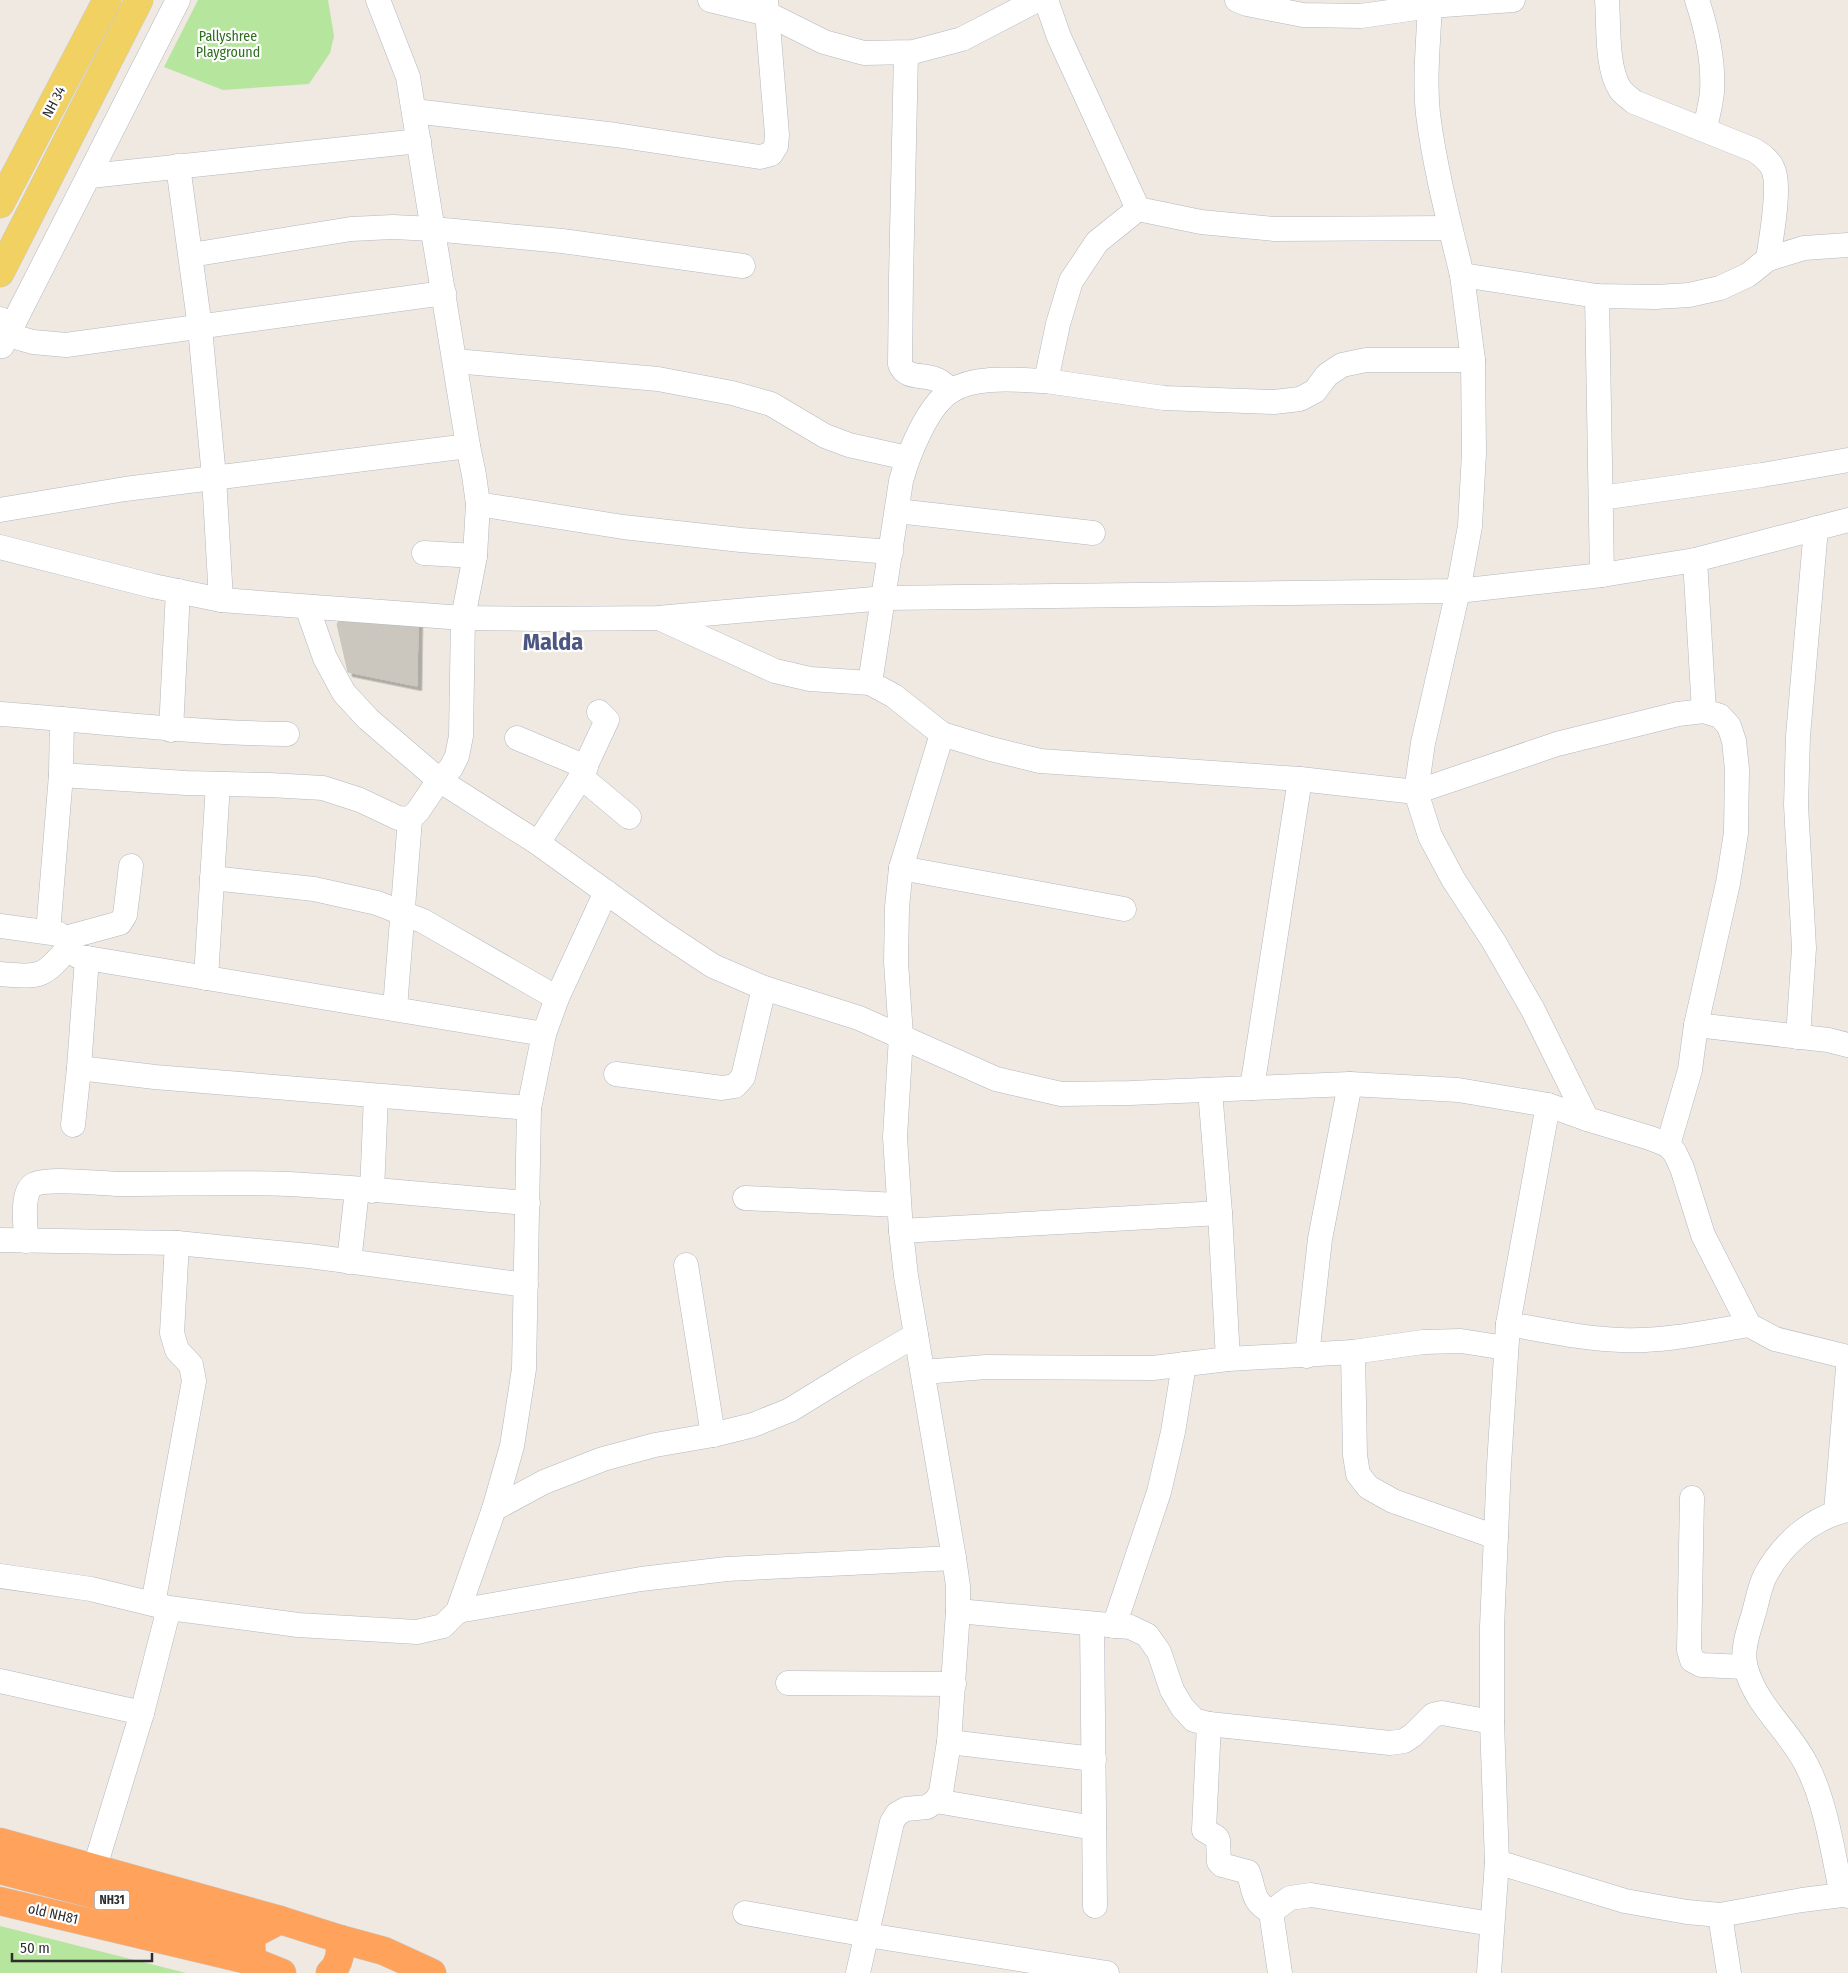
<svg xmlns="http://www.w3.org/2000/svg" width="1848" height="1973" font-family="'Fira Sans Condensed',sans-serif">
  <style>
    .green { fill: #b6e59e }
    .building { fill: #cbc7bf; stroke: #cbc5ba; filter: url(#shadow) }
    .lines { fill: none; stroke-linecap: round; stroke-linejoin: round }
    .minor-casing { stroke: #b4b7c1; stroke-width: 25 }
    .major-casing { stroke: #c9c9c9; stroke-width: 29 }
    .highway-casing { stroke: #c9c9c9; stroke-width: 29 }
    .minor { stroke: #fff; stroke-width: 24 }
    .major { stroke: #f2d163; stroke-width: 28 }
    .highway { stroke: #ffa35c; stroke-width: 28 }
    .labels { text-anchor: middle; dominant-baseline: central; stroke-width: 4.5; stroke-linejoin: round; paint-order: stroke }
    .shield { fill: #fff; stroke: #6d6d6d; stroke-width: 1 }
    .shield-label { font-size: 12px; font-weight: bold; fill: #2e2e2e }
    .park-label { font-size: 14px; fill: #2c6e1b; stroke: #fff }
    .street-label { font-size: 14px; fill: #2e2e2e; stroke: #fff }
    .town-label { font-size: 24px; font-weight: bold; fill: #4d5680; stroke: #fff }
  </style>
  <defs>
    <filter id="shadow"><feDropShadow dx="4.5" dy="4.5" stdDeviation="0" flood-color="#0004"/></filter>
  </defs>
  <rect width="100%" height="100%" fill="#efe9e1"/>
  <g class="green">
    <path d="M198 0H328L334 36 330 53 309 84 223 90 164 67Z"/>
    <path d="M0 1926 186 1973H0Z"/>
  </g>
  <path class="building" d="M340 620 418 622 417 686 348 672 337 624Z"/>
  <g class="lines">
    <g class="minor-casing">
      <g id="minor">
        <path d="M710 0 768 14 824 42 864 53 913 52 962 39 1037 0"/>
        <path d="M1046 0 1059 37 1138 209 1201 222 1274 229 1450 228"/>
        <path d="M1237 0 1247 4 1303 15 1361 16 1430 6 1513 0"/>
        <path d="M1430 0C1429 38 1424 76 1428 114 1435 169 1449 222 1462 275L1597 296 1656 297 1689 295 1720 288 1748 275 1768 259 1804 248 1848 245"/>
        <path d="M1607 0C1609 26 1606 67 1620 89 1623 94 1630 98 1634 102L1754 150C1762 155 1769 160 1773 169 1781 186 1771 239 1768 259"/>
        <path d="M1697 0C1707 30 1714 60 1712 92 1711 104 1707 117 1705 130"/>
        <path d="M906 53 901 278 900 364C905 379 922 374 935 379 942 381 946 386 951 391"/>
        <path d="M414 111 616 135 760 157 771 154 776 146 777 135 766 0"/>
        <path d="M178 166 200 328 214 477 221 600"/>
        <path d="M90 176 419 141"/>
        <path d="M1138 209 1097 242 1071 281 1058 324 1046 381C1018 380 976 375 951 391 927 406 908 455 901 481L870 683 894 696 942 734 991 749 1040 761 1300 779 1416 792 1557 744 1678 714 1704 711"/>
        <path d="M191 255 351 229 393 227 433 229 562 241 743 266"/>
        <path d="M1462 275 1473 360 1474 453 1470 526 1458 591 1423 743 1416 792 1430 836 1453 879 1494 942 1533 1010 1587 1119 1650 1138 1668 1145 1675 1153 1682 1168 1703 1235 1749 1325 1775 1339 1848 1357"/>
        <path d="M1597 296 1602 575"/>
        <path d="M0 319 8 335 33 342 66 345 444 293"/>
        <path d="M2 346 178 0"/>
        <path d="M455 361 658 379 732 393 771 404 825 436 849 445 907 458"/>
        <path d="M1046 381 1164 398 1274 402 1300 399 1315 391 1327 375 1342 365 1366 360H1473"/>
        <path d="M1601 498 1762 475 1848 460"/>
        <path d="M478 504 623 527 741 540 891 552"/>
        <path d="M0 510 125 489 468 446 408 77 378 0"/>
        <path d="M897 511 1093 533"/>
        <path d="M0 547 153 586 221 600 463 618 540 619 658 618 885 598 1458 591 1602 575 1695 560 1704 711 1720 716 1729 726 1734 741 1737 769 1736 833 1728 883 1696 1025 1690 1070 1668 1145"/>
        <path d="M424 553 475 556"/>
        <path d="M1695 560 1848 520"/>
        <path d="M307 607 325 658 344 693 368 719 439 780 538 843 660 931 713 966 764 988 859 1018 996 1079 1061 1094 1130 1093 1350 1084 1458 1090 1548 1105 1587 1119"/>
        <path d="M659 618 775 671 810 679 870 683"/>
        <path d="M0 714C96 721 191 733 287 734"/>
        <path d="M171 730 178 591"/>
        <path d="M517 738 586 767"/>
        <path d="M61 775 186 783 269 785 323 788 360 800 398 818 410 819 418 811 439 780 451 768 457 756 461 736 463 618 475 556 478 504 474 475 468 446"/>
        <path d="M578 782 607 720 599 712"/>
        <path d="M538 843 578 782 586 781 629 817"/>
        <path d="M901 868 1124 909"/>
        <path d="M212 878 314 889 377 903 423 921 557 998"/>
        <path d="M0 926 59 934C69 942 71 959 87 958L544 1034 557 998 606 892"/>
        <path d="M48 932 61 775 62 719"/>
        <path d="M65 938 120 923 125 915 131 866"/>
        <path d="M0 974C40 977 42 979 69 947"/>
        <path d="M206 978 218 784"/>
        <path d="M395 1008 410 819"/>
        <path d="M1696 1025 1828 1040 1848 1045"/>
        <path d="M1798 1037 1804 948 1796 805 1798 736 1816 528"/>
        <path d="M79 1068 155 1077 529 1108"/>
        <path d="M616 1074 722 1088 735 1086 743 1077 764 988"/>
        <path d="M1252 1088 1300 779"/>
        <path d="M1210 1090 1220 1213 1228 1359"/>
        <path d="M73 1125 79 1068 87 958"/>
        <path d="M372 1191 376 1096"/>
        <path d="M745 1198 899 1205"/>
        <path d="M901 1231 1220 1213"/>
        <path d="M0 1240 177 1243 309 1256 526 1285"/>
        <path d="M26 1241C26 1227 20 1190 35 1184 49 1178 100 1183 118 1184 175 1184 232 1182 289 1184 368 1188 448 1197 528 1203"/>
        <path d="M349 1262 357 1190"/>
        <path d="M686 1265 713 1435"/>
        <path d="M1508 1324C1545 1330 1583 1339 1621 1340 1664 1342 1707 1332 1749 1325"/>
        <path d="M1353 1352 1355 1455 1358 1474 1368 1487 1393 1501 1496 1537"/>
        <path d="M1307 1356 1320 1239 1350 1084"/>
        <path d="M923 1372 986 1367 1153 1368 1228 1359 1353 1352 1423 1342 1461 1341 1506 1348"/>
        <path d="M1692 1498 1689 1650 1692 1660 1701 1665 1745 1667"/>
        <path d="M494 1509 512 1446 524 1369 529 1108 544 1034"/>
        <path d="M1836 1512 1848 1368"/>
        <path d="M0 1576 91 1589 169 1608 298 1625 417 1632 443 1626 458 1611 494 1509 544 1482 603 1459 655 1445 713 1435 753 1425 790 1410 857 1369 916 1335"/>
        <path d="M153 1604 194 1381 191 1365 177 1350 172 1333 177 1243"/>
        <path d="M458 1611 641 1579 727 1569 954 1558"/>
        <path d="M958 1611 1130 1627 1147 1635 1159 1652 1172 1690 1182 1707 1194 1720 1209 1724 1390 1743 1404 1741 1413 1735 1433 1715 1442 1713 1492 1722"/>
        <path d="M1092 1624 1095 1906"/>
        <path d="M1114 1626 1159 1492 1173 1432 1184 1364"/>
        <path d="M0 1681 142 1713"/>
        <path d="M788 1683 954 1684"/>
        <path d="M1209 1724 1204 1830 1216 1837 1218 1840 1219 1862 1222 1865 1248 1872C1256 1893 1250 1899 1271 1912"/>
        <path d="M949 1742 1094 1759"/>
        <path d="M936 1801 1094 1828"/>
        <path d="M1497 1862 1625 1901 1687 1912 1720 1915 1802 1900 1842 1895 1848 1896"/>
        <path d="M94 1870 142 1713 169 1608"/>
        <path d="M1842 1895C1833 1854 1826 1801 1806 1764 1789 1730 1756 1706 1746 1668 1741 1652 1748 1632 1753 1616 1757 1603 1759 1588 1765 1576 1782 1544 1812 1517 1848 1510"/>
        <path d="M745 1913 867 1935 1107 1973"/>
        <path d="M1720 1915 1729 1973"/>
        <path d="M858 1973 892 1822 897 1814 906 1809 927 1807 936 1801 941 1792 949 1742 958 1611V1586L954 1558 906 1276 901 1231 895 1137 901 1036 896 962 897 907 901 868 942 734"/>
        <path d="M1280 1973 1271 1912 1290 1898 1311 1895 1492 1924"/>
        <path d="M1489 1973 1497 1862 1492 1722V1627L1499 1465 1508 1324 1548 1105"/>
      </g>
    </g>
    <g class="major-casing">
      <g id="major">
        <path d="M0 204 107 0"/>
        <path d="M0 273 139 0"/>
      </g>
    </g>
    <g class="highway-casing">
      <g id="highway">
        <path d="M0 1842 280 1920"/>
        <path d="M0 1870 251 1935 280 1920 340 1939 384 1951 432 1973"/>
        <path d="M0 1901 252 1961"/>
        <path d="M251 1942 252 1961 282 1973"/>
        <path d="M330 1973C340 1964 341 1952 340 1939"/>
      </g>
    </g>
    <use href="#minor" class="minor"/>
    <use href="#major" class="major"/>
    <use href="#highway" class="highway"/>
  </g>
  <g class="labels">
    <rect class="shield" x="94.5" y="1890.5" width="35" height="19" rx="4"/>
    <g class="shield-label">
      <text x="112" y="1900">NH31</text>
    </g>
    <g class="park-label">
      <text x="228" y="36">Pallyshree<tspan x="228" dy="16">Playground</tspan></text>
    </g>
    <g class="street-label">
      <text transform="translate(54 102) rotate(-62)">NH 34</text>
      <text transform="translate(53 1914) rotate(13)">old NH81</text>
    </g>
    <g class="town-label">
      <text x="553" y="642">Malda</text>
    </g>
  </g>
  <path d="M12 1953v8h140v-8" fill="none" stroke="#2e2e2e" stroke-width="2.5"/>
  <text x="20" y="1953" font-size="15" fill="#2e2e2e" stroke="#ffffff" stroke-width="4" paint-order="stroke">50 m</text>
</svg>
